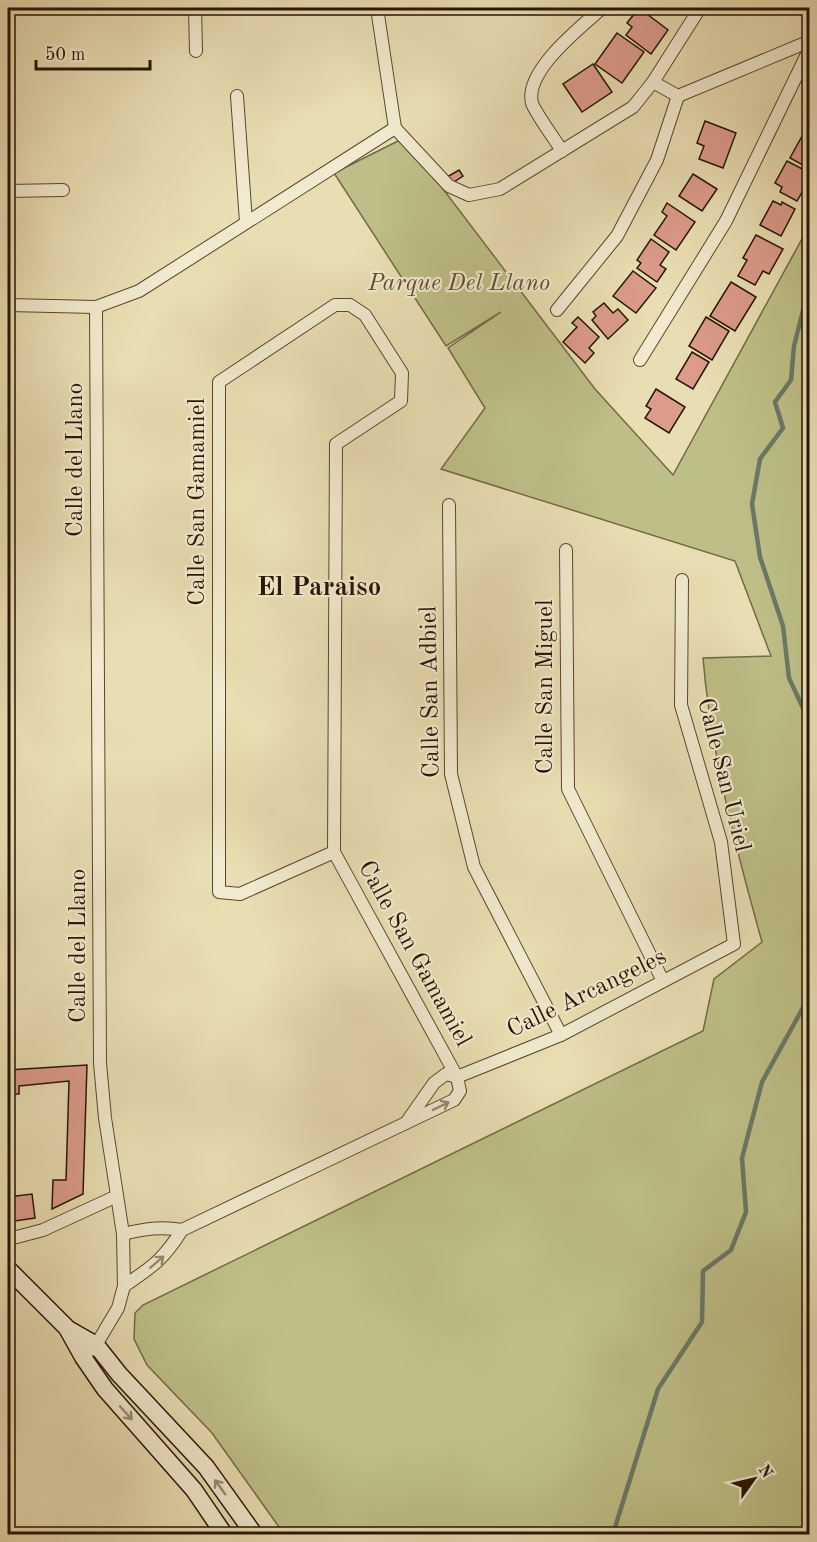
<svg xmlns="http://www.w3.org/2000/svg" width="817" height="1542" font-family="'Old Standard TT',serif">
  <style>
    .green { fill: #bebf88; stroke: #726a46; stroke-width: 1.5 }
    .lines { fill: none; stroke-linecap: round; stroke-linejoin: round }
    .stream { stroke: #6b7967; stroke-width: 4.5 }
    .building { fill: #dc9b8b; stroke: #271503; stroke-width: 1.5 }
    .street-casing { stroke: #58472f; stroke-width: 14 }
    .secondary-casing { stroke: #271503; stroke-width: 19 }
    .street { stroke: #f1eace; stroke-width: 12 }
    .secondary { stroke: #f1eace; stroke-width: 16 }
    .oneway { stroke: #968a73 }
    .labels { text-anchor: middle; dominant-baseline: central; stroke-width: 4.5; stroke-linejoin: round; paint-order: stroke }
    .park-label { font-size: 24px; font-style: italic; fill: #5c5032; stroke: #f1eace }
    .street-label { font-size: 24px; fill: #271503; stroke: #f1eace }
    .quarter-label { font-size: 27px; font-weight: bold; fill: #271503; stroke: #f1eace }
  </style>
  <rect width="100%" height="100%" fill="#e9deb3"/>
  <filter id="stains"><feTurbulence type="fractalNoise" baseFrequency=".00333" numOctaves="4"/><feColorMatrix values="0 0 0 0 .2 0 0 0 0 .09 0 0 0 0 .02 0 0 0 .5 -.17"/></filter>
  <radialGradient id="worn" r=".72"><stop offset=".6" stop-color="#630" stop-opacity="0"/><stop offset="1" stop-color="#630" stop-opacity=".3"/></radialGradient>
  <path class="green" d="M400 140 440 185 595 389 673 475 809 226V1528L802 1534H284L212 1433 147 1365 134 1339 135 1313 143 1305 703 1031 714 979 762 942C736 849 711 754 703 658L771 656 735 561 441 469 485 408 448 348 501 312 446 346 334 173Z"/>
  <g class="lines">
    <g class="stream">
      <path d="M810 283 794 346 791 380 775 402 783 428 760 459 752 504 760 557 783 626 789 678 810 723"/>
      <path d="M613 1534 658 1389 702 1322 703 1271 731 1250 746 1212 742 1158 762 1082 810 995"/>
    </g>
  </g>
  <g class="building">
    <path d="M639 8 668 30 651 54 626 35 632 27 627 23Z"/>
    <path d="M617 33 644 52 622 83 595 64Z"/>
    <path d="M593 64 612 92 582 112 563 84Z"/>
    <path d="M705 121 736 133 723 168 699 159 704 146 697 143Z"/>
    <path d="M806 129 810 131V169L790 158Z"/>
    <path d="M787 161 810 173V178L797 201 780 192 782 187 775 183Z"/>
    <path d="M459 170 463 176 451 184 447 177Z"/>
    <path d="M693 174 717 189 702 211 679 196Z"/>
    <path d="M773 201 781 205 782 202 795 209 781 236 760 225Z"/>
    <path d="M667 203 695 222 676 250 654 235 667 216 662 212Z"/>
    <path d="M756 235 783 249 769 274 763 271 755 285 738 276 747 260 743 258Z"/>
    <path d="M651 239 669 252 660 265 666 269 657 282 637 268 641 263 637 260Z"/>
    <path d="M633 271 656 288 636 313 613 296Z"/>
    <path d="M731 282 756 297 735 331 710 316Z"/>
    <path d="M604 303 613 313 618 309 628 320 608 339 592 320 596 316 593 312Z"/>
    <path d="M578 317 599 337 589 348 594 353 585 363 563 342 577 327 572 323Z"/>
    <path d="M706 317 729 331 712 360 689 346Z"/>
    <path d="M692 352 709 362 693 389 676 379Z"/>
    <path d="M656 389 685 407 669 433 645 418 651 409 646 406Z"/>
    <path d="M87 1065 83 1194 52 1209 53 1180H66L69 1081 19 1086V1094H8V1070Z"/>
    <path d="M32 1194 35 1218 8 1222V1197Z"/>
  </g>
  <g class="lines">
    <g class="street-casing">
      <g id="street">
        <path d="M195 8 196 51"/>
        <path d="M377 8 395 128"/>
        <path d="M653 82 678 96 810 41"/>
        <path d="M237 96 246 222"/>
        <path d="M395 128 449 186 469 195 500 189 633 107 653 82 700 8"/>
        <path d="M562 151C556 141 534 111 532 103 524 71 581 27 602 8"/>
        <path d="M8 191 63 190"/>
        <path d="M8 305 96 307 139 291 395 128"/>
        <path d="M557 310 617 236 657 160 678 96"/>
        <path d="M640 360 726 221 810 48"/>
        <path d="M449 505 451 774 474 867 561 1035"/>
        <path d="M566 550 568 789 663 981"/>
        <path d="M406 1123 434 1083 446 1074 457 1077 561 1035 734 944 721 842 681 705 682 580"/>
        <path d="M123 1234C144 1229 161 1226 182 1230"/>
        <path d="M8 1241 13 1238 43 1230 117 1196"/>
        <path d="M124 1286C152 1267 164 1259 182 1230L454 1100 460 1091 457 1077 334 852 336 444 401 401 402 373 365 315 350 305H335L219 382V892L240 894 334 852"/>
        <path d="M91 1350 96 1345 118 1308 124 1286 123 1234 105 1118 100 1063 96 307"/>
      </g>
    </g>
    <g class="secondary-casing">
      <g id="secondary">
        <path d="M8 1269 68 1329 96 1345 119 1374 206 1467 254 1534"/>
        <path d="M68 1330 83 1357 105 1389 194 1490 224 1534"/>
      </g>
    </g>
    <use href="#street" class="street"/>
    <use href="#secondary" class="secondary"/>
  </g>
  <defs><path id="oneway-shaft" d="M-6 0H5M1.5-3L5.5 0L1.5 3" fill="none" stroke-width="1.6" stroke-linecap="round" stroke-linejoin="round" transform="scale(1.5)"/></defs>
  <g class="oneway">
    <use href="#oneway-shaft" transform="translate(441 1106) rotate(-26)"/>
    <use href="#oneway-shaft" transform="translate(157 1262) rotate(-41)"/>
    <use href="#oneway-shaft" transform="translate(126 1413) rotate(48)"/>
    <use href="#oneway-shaft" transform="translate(220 1487) rotate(-126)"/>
  </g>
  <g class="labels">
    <g class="park-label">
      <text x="459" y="284">Parque Del Llano</text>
    </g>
    <g class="street-label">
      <text transform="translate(76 460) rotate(-90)">Calle del Llano</text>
      <text transform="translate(198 502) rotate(-90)">Calle San Gamamiel</text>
      <text transform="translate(546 687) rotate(-90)">Calle San Miguel</text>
      <text transform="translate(431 692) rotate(-91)">Calle San Adbiel</text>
      <text transform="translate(723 775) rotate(76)">Calle San Uriel</text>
      <text transform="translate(79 946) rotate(-90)">Calle del Llano</text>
      <text transform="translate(414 954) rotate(61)">Calle San Gamamiel</text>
      <text transform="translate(587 994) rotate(-26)">Calle Arcangeles</text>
    </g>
    <g class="quarter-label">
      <text x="319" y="587">El Paraiso</text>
    </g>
  </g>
  <rect width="817" height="1542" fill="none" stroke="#e9deb3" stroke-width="30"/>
  <rect x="9" y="9" width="799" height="1524" fill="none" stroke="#271503" stroke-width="3"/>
  <rect x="15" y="15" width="787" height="1512" fill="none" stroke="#271503" stroke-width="1.5"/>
  <g transform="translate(754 1479) rotate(56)" stroke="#f1eace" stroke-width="4.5" paint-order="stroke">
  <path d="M0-4.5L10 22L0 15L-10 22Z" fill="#271503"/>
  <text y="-9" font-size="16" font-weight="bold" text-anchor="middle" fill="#271503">N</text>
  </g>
  <path d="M36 60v9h114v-9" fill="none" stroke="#271503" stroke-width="3"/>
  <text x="45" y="60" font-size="18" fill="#271503" stroke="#f1eace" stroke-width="4.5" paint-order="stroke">50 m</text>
  <rect width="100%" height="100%" filter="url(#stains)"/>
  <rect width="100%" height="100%" fill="url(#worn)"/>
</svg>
